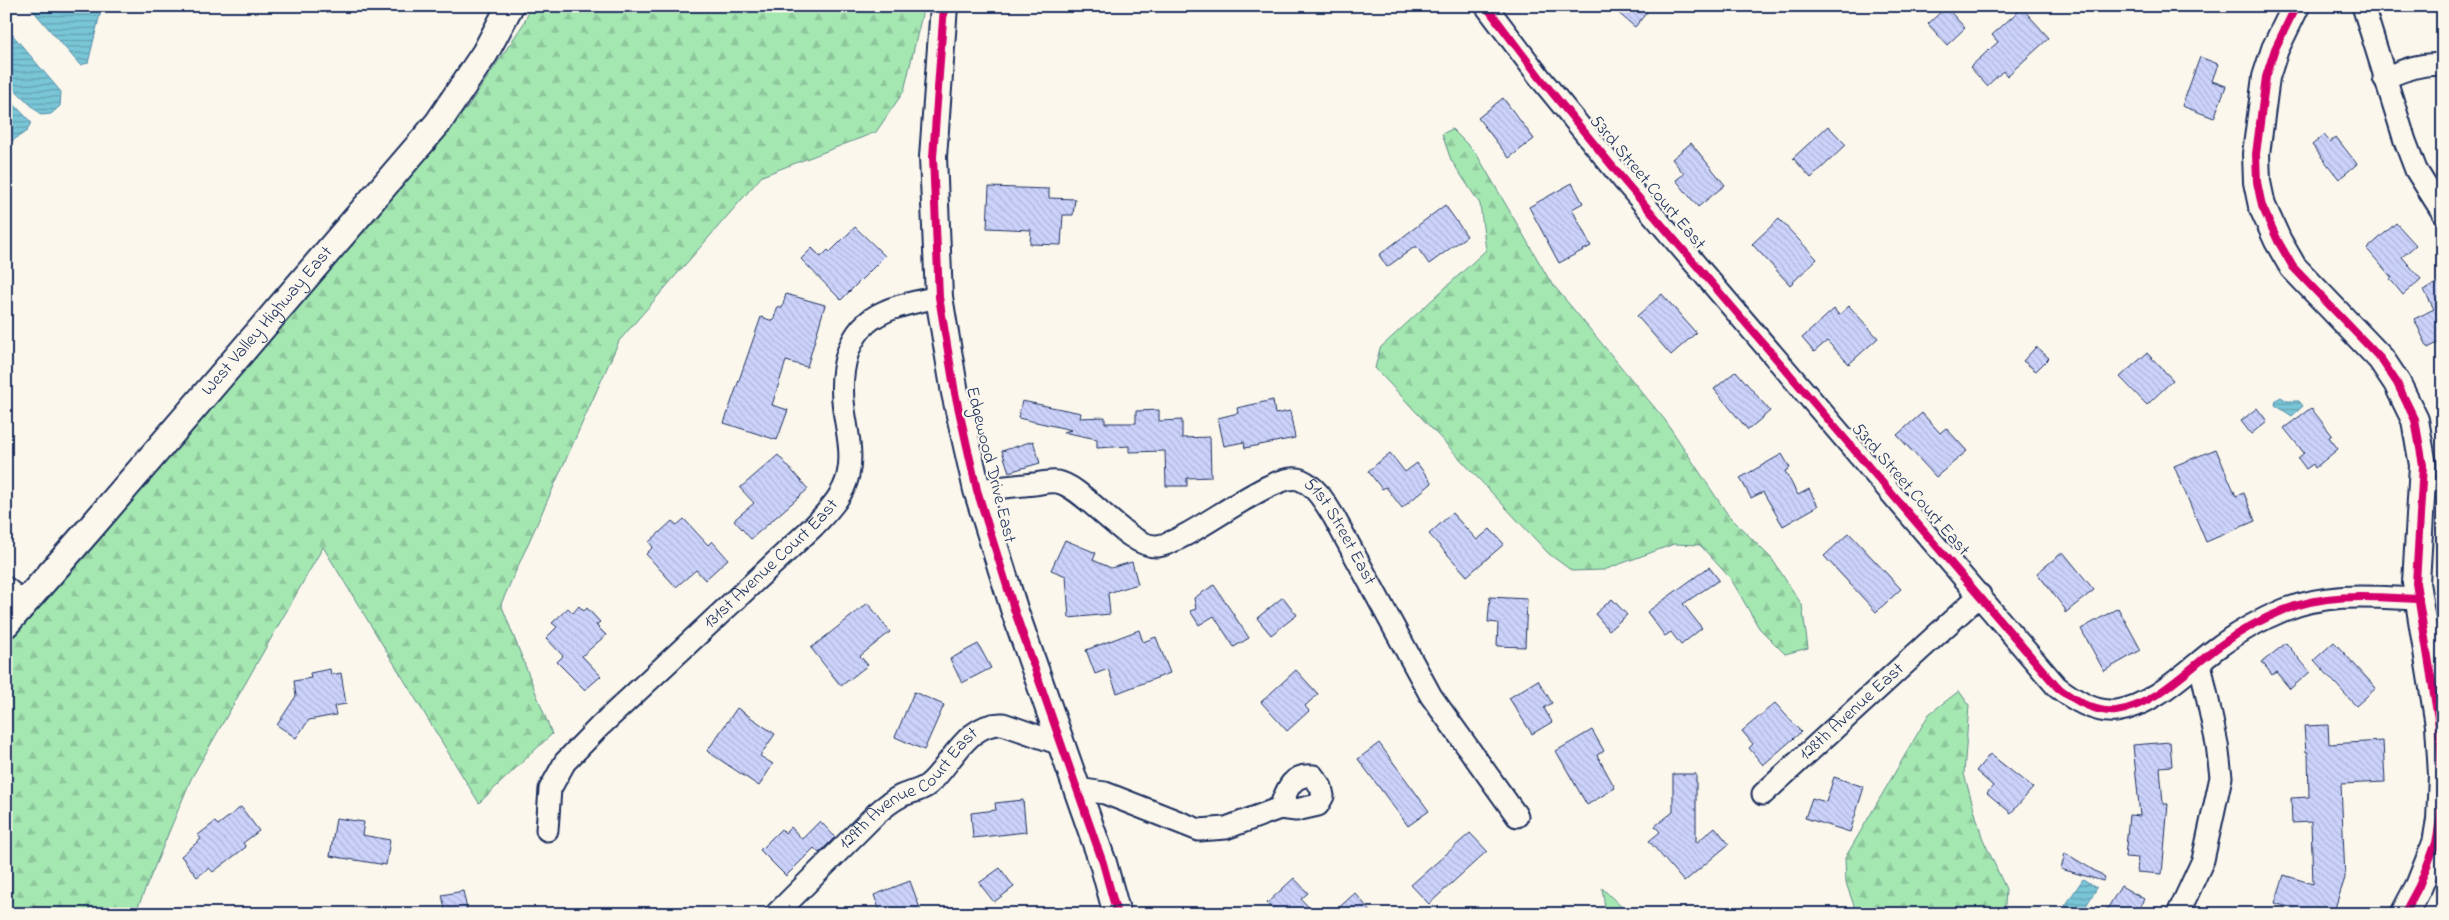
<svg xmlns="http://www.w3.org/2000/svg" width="2449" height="920" font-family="'Indie Flower',sans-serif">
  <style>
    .forest { fill: url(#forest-firs); stroke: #608b88 }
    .water { fill: url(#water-rules); stroke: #538aa7 }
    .building { fill: url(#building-back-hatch); stroke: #1b2f5e }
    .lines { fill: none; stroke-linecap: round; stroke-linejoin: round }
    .minor-casing { stroke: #1b2f5e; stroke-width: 25 }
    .tertiary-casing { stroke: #1b2f5e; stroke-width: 30 }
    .minor { stroke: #fbf7ec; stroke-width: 21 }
    .tertiary { stroke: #fbf7ec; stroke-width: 26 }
    .cycleway-casing { stroke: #fbf7ec; stroke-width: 11 }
    .cycleway { stroke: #d6006c; stroke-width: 8 }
    .labels { text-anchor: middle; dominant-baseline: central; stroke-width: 4.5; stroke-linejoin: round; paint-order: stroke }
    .street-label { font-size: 18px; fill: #1b2f5e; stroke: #fbf7ec }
  </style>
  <defs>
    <pattern id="forest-firs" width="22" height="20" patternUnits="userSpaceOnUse" patternTransform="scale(1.25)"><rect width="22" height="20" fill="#a4e7b1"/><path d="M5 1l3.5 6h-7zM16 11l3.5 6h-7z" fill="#8dc69b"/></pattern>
    <pattern id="water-rules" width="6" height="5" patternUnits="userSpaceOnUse" patternTransform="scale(1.25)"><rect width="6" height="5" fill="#79c6d7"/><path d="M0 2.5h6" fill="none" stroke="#62a1b2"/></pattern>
    <pattern id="building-back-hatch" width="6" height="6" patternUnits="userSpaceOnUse" patternTransform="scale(1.25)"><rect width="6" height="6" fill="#ccd3fb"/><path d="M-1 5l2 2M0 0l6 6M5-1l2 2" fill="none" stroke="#afb5da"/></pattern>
  </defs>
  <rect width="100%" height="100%" fill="#fbf7ec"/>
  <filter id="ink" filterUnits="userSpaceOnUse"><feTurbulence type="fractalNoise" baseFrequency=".02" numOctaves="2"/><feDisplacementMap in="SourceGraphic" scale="10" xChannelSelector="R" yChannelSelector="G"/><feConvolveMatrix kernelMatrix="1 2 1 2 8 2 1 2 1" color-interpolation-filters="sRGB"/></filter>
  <g filter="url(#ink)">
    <g class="forest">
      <path d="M531 6H924L904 91 876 132 762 176 619 341 501 604 552 734 479 803 323 547 191 779 135 914H6V641L467 108 524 23Z"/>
      <path d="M1452 129 1476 153 1550 281 1665 420 1728 515 1772 559 1802 605 1808 648 1785 654 1759 628 1731 579 1700 545 1674 544 1604 570 1572 571 1549 554 1375 368 1380 348 1486 250 1480 204 1451 160 1442 134Z"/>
      <path d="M1959 691 1969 705 1964 774 1982 837 2006 889 2005 905 2001 914H1857L1846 883 1845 858 1929 714Z"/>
      <path d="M1602 888 1629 914H1606Z"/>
    </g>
    <g class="water">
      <path d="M29 6H102L88 63 80 65Z"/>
      <path d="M6 27 61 92 60 106 51 114 41 115 6 81Z"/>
      <path d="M6 96 31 122 27 131 12 141 6 139Z"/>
      <path d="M2281 397 2287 401H2299L2303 406 2292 416 2275 405 2276 400Z"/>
      <path d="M2083 879 2097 888 2081 914 2065 906Z"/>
    </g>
    <g class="building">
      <path d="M1610 6H1652L1635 27Z"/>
      <path d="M1946 7 1965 28 1947 45 1928 24Z"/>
      <path d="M2022 8 2049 38 2007 76 2003 71 1987 86 1970 67 1998 42 1992 35Z"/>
      <path d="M2200 57 2218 64 2212 81 2226 86 2214 118 2182 106Z"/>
      <path d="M1503 98 1534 139 1509 158 1478 118Z"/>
      <path d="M1828 126 1846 145 1811 178 1793 158Z"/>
      <path d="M2324 135 2330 142 2336 137 2357 164 2339 179 2312 145Z"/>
      <path d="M1691 143 1725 185 1698 207 1676 180 1684 174 1672 159Z"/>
      <path d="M1572 183 1583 203 1572 209 1591 246 1559 263 1529 207Z"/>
      <path d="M989 187 1049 189V198L1075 199 1073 215H1063L1061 245 1030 244 1031 230 987 228Z"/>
      <path d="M1445 205 1467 236 1429 264 1416 246 1387 267 1379 255Z"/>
      <path d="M1779 219 1817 259 1790 285 1752 244Z"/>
      <path d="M2396 223 2416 245 2402 257 2421 279 2403 295 2390 279 2392 278 2367 249Z"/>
      <path d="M855 227 885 256 841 300 801 259 812 248 821 257 828 250 830 252Z"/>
      <path d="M2443 280V340L2428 348 2414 319 2434 309 2424 290Z"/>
      <path d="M786 294 825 305 807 367 786 361 772 405 788 410 777 440 724 423 761 317 773 321 778 306 782 308Z"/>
      <path d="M1662 294 1696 333 1671 355 1637 316Z"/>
      <path d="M1849 306 1878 338 1849 364 1827 341 1814 352 1802 338 1834 309 1839 315Z"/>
      <path d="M2036 347 2049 358 2036 371 2023 361Z"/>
      <path d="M2147 353 2173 380 2147 405 2120 377Z"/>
      <path d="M1736 371 1770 411 1748 430 1714 389Z"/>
      <path d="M1273 400 1275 414 1290 411 1295 438 1245 448 1244 442 1224 446 1218 418 1238 413 1237 408Z"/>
      <path d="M1022 401 1081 413 1080 418 1105 417V423H1136V411L1159 410V421L1182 420V438L1210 437 1211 477 1187 478V486H1166L1165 451 1129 452V446L1097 448V439L1063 432 1072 430 1018 418Z"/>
      <path d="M2257 408 2267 421 2251 434 2241 421Z"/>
      <path d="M2311 408 2332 435 2329 437 2338 449 2315 468 2313 464 2306 469 2298 458 2304 453 2284 428Z"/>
      <path d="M1922 413 1940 433 1946 428 1967 451 1936 477 1897 435Z"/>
      <path d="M1033 441 1040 463 1009 472 1002 451Z"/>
      <path d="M2216 449 2236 496 2244 493 2255 521 2206 542 2174 466Z"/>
      <path d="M1390 453 1405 472 1417 463 1432 483 1402 508 1386 487 1382 489 1368 471Z"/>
      <path d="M1782 454 1790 468 1785 471 1798 495 1809 489 1818 506 1783 526 1763 492 1751 498 1740 478Z"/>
      <path d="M778 455 808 489 751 539 734 520 754 503 740 488Z"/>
      <path d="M1452 513 1477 540 1490 529 1504 544 1467 576 1429 534Z"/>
      <path d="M684 519 708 545 712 541 728 559 705 580 696 570 676 587 646 554 653 547 649 542 672 521 677 525Z"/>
      <path d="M1849 533 1901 589 1876 612 1824 556Z"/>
      <path d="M1065 540 1096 553 1093 560 1111 568 1132 562 1138 584 1108 593 1110 614 1069 618 1066 576 1051 570Z"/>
      <path d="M2063 552 2094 590 2065 613V609L2037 573Z"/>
      <path d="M1709 567 1719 580 1683 604 1702 628 1681 645 1671 632 1665 636 1647 612Z"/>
      <path d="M1214 585 1249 638 1234 647 1214 616 1199 625 1190 611 1196 609 1194 598Z"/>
      <path d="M1283 597 1297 615 1271 635 1257 618Z"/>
      <path d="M1490 597 1527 599 1525 647 1497 646 1498 623 1488 622Z"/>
      <path d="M1612 599 1627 615 1609 630 1595 614Z"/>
      <path d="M868 603 890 632 860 656 868 665 841 686 811 648Z"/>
      <path d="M579 606 584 611 587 608 600 622 596 625 606 635 582 656 601 676 585 690 557 662 563 656 546 638 557 627 552 623 568 608 573 613Z"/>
      <path d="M2118 608 2141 650 2104 671 2081 629Z"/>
      <path d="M1139 630 1143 642 1156 637 1170 673 1117 693 1108 669 1095 674 1086 650Z"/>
      <path d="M2334 642 2376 688 2356 706 2314 660Z"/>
      <path d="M2286 643 2310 672 2290 689 2276 672 2272 675 2262 662Z"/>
      <path d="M978 644 991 668 962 683 950 659Z"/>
      <path d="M330 669 331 675 341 673 346 704 334 706 336 715 309 720 296 738 277 725 296 696 294 681 311 678 310 673Z"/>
      <path d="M1296 670 1318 694 1305 706 1309 711 1287 731 1261 702Z"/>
      <path d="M1538 680 1552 703 1544 708 1552 722 1532 734 1509 698Z"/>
      <path d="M914 692 944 705 924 750 895 737Z"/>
      <path d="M1775 703 1801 732 1763 765 1749 748 1753 744 1742 731Z"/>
      <path d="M737 708 775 734 760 756 773 764 759 786 707 751Z"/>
      <path d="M2328 725 2329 744 2383 741 2385 782 2341 784 2345 878 2333 914H2309L2275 903 2284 875 2313 884 2311 822 2292 823 2291 798 2309 797 2308 752H2306L2304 726Z"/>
      <path d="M1592 730 1604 751 1597 755 1615 788 1587 805 1556 751Z"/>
      <path d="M2170 742 2172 766 2160 767 2163 804H2168L2162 874 2137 872 2138 858 2125 857 2129 815 2140 816 2133 745Z"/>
      <path d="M1379 743 1429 811 1408 826 1358 759Z"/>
      <path d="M1990 754 2033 788 2011 813 1987 793 1993 786 1976 771Z"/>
      <path d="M1673 774H1696V843L1715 827 1729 844 1684 882 1649 841 1660 832 1655 826 1673 812Z"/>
      <path d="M1834 777 1864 787 1850 832 1805 818 1812 798 1826 802Z"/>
      <path d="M1023 800 1026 832 973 838 971 813 996 810 995 803Z"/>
      <path d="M241 807 259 831 243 843 246 847 213 872 209 868 197 877 181 856 201 839 198 835 215 822 218 825Z"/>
      <path d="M336 818 364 822 362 835 390 840 386 865 330 856Z"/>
      <path d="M820 821 835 837 819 853 814 848 786 876 760 850 781 829 785 833 791 827 802 839Z"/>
      <path d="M1470 833 1487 851 1429 904 1411 885Z"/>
      <path d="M2065 853 2105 877 2103 881 2061 869Z"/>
      <path d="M1000 868 1014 887 994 902 979 883Z"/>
      <path d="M1294 878 1308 893 1301 899 1315 914H1277L1267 903Z"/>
      <path d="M910 881 922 914H881L874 895Z"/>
      <path d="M2121 886 2144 899 2136 914H2104Z"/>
      <path d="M463 891 468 914H446L442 895Z"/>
      <path d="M1355 893 1373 914H1332Z"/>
    </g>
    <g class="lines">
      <g class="minor-casing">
        <g id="minor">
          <path d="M1486 6 1541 79 1626 183 2057 687C2073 699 2094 713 2116 711 2155 706 2191 666 2221 645 2240 631 2262 619 2284 610 2329 592 2372 597 2419 599"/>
          <path d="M2363 6 2405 141 2416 170 2443 213"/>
          <path d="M2384 78C2402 71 2423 62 2443 65"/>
          <path id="s1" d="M977 490C996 488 1015 486 1034 484 1041 483 1050 481 1057 482 1083 485 1128 549 1158 546 1190 542 1275 468 1301 480 1317 487 1325 503 1334 517L1431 696 1517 816"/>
          <path d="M6 588 24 603"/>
          <path d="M1077 789 1105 793 1199 830 1226 828 1280 808 1296 810 1318 805 1323 796 1321 787 1313 776C1291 773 1286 792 1280 808"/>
          <path id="s2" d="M1763 794 1980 595"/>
          <path id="s3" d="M547 830 550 789 565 762 600 726 815 525C828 511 844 495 848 475 853 454 847 431 844 410 839 373 845 329 884 312 901 304 921 301 939 297"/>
          <path id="s4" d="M776 914 876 814C884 807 891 801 901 796 910 792 921 791 929 784 951 765 967 722 1003 724L1063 745"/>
          <path d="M2178 914 2203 860 2221 777 2217 744 2200 663"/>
        </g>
      </g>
      <g class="tertiary-casing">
        <g id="tertiary">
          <path d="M944 6 933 157 939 297 955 393 977 490 1015 612 1103 863 1117 914"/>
          <path d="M2296 6 2275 49 2266 77 2256 154 2257 182 2262 206 2278 241 2293 267 2381 359 2397 383 2415 420 2423 465 2416 583 2439 725 2442 775 2440 820 2436 843 2419 886 2404 914"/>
          <path id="s5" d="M6 624 88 531 438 123 485 53 510 6"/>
        </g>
      </g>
      <use href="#minor" class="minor"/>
      <use href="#tertiary" class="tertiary"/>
      <g class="cycleway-casing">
        <g id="cycleway">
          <path d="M944 6 933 157 939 297 955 393 977 490 1015 612 1103 863 1117 914"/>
          <path d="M1486 6 1541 79 1626 183 2057 687C2073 699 2094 713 2116 711 2155 706 2191 666 2221 645 2240 631 2262 619 2284 610 2329 592 2372 597 2419 599"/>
          <path d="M2296 6 2275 49 2266 77 2256 154 2257 182 2262 206 2278 241 2293 267 2381 359 2397 383 2415 420 2423 465 2416 583 2439 725 2442 775 2440 820 2436 843 2419 886 2404 914"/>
        </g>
      </g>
      <use href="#cycleway" class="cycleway"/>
    </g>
  </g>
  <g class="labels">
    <g class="street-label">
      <text transform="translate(1647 183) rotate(50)">53rd Street Court East</text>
      <text stroke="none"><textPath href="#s5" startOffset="400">West Valley Highway East</textPath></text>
      <text transform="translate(990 465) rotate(76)">Edgewood Drive East</text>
      <text transform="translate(1910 490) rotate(49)">53rd Street Court East</text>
      <text stroke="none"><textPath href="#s1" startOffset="428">51st Street East</textPath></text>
      <text stroke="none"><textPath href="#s3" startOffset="358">131st Avenue Court East</textPath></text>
      <text stroke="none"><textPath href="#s2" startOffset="121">128th Avenue East</textPath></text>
      <text stroke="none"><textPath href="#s4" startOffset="184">129th Avenue Court East</textPath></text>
    </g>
  </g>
  <rect width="2449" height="920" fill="none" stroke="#fbf7ec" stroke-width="25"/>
  <rect x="12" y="12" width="2424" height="895" fill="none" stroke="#1b2f5e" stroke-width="2" filter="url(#ink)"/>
</svg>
